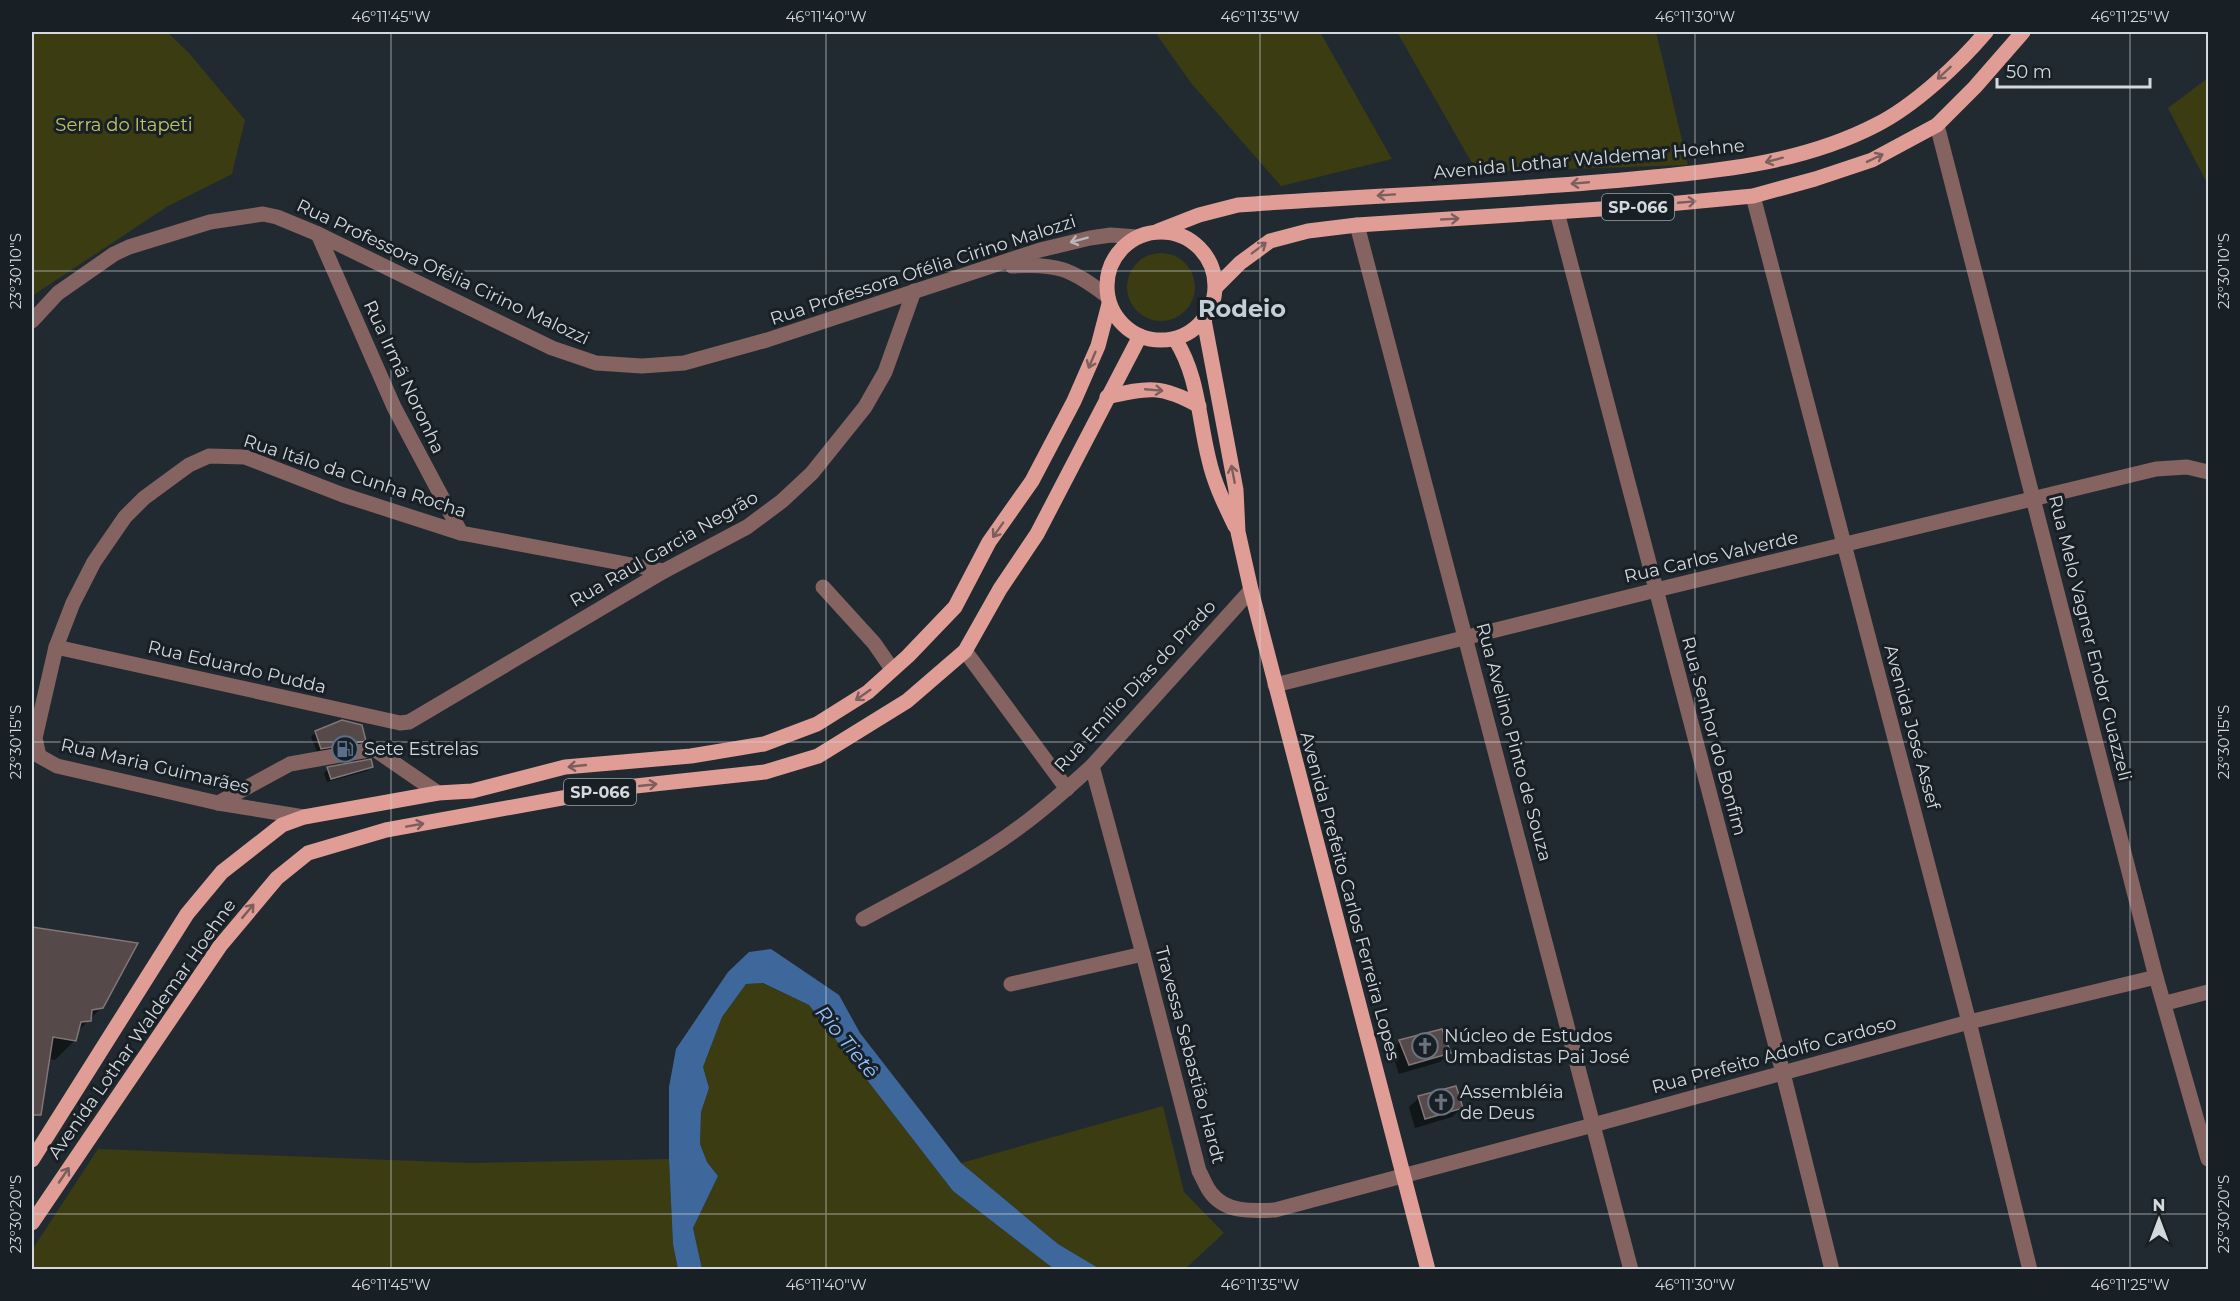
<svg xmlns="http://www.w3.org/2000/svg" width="2240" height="1301" font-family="Montserrat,sans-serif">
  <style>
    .green { fill: #3b3c11 }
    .water { fill: #3e689c }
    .shadow { fill: #0007 }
    .building { fill: #554949; stroke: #837676; stroke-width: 1.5 }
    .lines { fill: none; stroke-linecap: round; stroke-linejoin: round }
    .minor { stroke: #846360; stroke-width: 15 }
    .major { stroke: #e09d96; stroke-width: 15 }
    .oneway { stroke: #7c5e5e }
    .oneway2 { stroke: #bbb6b8 }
    .ticks { fill: none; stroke: #d3d9dd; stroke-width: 1.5; stroke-opacity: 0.45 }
    .labels { text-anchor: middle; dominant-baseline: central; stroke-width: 6; stroke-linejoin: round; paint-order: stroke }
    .shield { fill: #182026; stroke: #9ba2a6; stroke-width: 1.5 }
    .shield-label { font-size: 16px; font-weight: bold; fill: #d3d9dd }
    .park-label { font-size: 18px; fill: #c1c661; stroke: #182026 }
    .street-label { font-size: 18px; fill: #d3d9dd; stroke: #182026 }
    .poi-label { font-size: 18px; fill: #d3d9dd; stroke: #182026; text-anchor: start }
    .water-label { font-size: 20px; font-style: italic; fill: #92c2ff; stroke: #182026 }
    .district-label { font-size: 24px; font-weight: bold; fill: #c3ced6; stroke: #182026 }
    .neatline { fill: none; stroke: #d3d9dd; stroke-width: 2 }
    .ticks-label { font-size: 15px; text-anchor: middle; fill: #d3d9dd }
  </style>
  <rect width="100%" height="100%" fill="#212a30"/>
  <g class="green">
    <path d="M32 32H167L189 53 245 120 232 174 168 206 32 296Z"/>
    <path d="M1155 32H1320L1392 159 1281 186 1191 83Z"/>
    <path d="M1397 32H1656L1688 165 1477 172Z"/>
    <path d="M2208 78V185L2168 108Z"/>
    <circle cx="1161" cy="287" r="34"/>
    <path d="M762 983 809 1005 953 1191 1054 1269H702L693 1228 718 1176 707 1162 700 1144 701 1112 709 1088 703 1067 722 1017 746 984Z"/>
    <path d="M1163 1106 1184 1192 1224 1233 1185 1269H1100L1058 1244 961 1163Z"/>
    <path d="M98 1149 470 1163 669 1159 673 1244 678 1269 32 1270V1250Z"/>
  </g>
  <path class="water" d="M771 949 839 995 860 1033 961 1163 1058 1244 1100 1269H1054L953 1191 809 1005 763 983 746 984 722 1017 703 1067 709 1088 701 1112 700 1144 707 1162 718 1176 693 1228 702 1269H678L673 1244 669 1159V1087L676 1049 728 972 749 952Z"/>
  <g class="shadow">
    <path d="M316 732 364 740 360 744 317 752 311 737Z"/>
    <path d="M371 767 367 771 327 782 324 773 328 769Z"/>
    <path d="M32 928 136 944 102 1007 76 1033 74 1041 55 1060 48 1059 42 1100 32 1110Z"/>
    <path d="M1400 1041 1450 1052 1440 1062 1399 1074 1391 1050Z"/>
    <path d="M1419 1098 1462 1108 1452 1117 1415 1128 1409 1107Z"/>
  </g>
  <g class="building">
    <path d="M342 720 362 725 366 741 321 749 315 731Z"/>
    <path d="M371 759 373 767 331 779 327 767Z"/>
    <path d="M32 927 138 943 103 1008 92 1010 91 1021 81 1022 76 1041 53 1037 41 1115H32Z"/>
    <path d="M1442 1029 1451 1053 1409 1065 1399 1040Z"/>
    <path d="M1456 1086 1463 1108 1425 1119 1418 1096Z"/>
  </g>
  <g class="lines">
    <g class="minor">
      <path d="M1937 125 2156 977 2208 1159"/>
      <path d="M1753 196 1969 1022 2030 1270"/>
      <path d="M1557 212 1783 1073 1832 1270"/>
      <path d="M1357 225 1631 1270"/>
      <path d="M318 234 394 407 461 533"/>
      <path d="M1012 266C1058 263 1071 269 1107 296"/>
      <path d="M32 321 58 293 114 254 129 247 210 222 263 214 277 217 318 234 552 348 596 363 642 366 684 363 767 340 1040 250 1090 238 1111 235 1137 237"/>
      <path d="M823 587 874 643 892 669"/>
      <path d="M56 647 400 723 409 722 664 571 747 527 782 501 812 473 865 407 885 372 914 291"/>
      <path d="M965 651 1067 789"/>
      <path d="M1275 685 1656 590 2156 469 2187 467 2208 472"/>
      <path d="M1092 766 1143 954 1199 1171C1203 1178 1206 1187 1211 1193 1226 1213 1253 1211 1275 1210L1593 1125 1969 1022 2156 977"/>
      <path d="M218 803 290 764 374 749 438 793"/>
      <path d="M304 817 218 803 57 766 39 756 35 738 56 647 73 603 94 562 125 517 144 498 189 465 209 456 245 457 343 495 461 533 664 571"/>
      <path d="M863 919C916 890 972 863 1021 826 1046 808 1069 787 1092 766L1251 590"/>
      <path d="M1011 984 1143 954"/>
      <path d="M2166 1003 2208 992"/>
    </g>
    <g class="major">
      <path d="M1158 231 1199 215 1238 205C1362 196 1486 192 1610 181 1699 173 1795 167 1876 125 1914 106 1959 64 1986 32"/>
      <circle cx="1161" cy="286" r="54"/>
      <path d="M1216 287 1240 263 1270 241 1308 231 1357 225 1647 206 1753 196 1815 179 1872 160 1937 125 1975 87 2023 32"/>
      <path d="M1204 320 1236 490 1238 532 1251 590 1428 1270"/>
      <path d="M1175 339C1199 377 1198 417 1209 460 1214 483 1225 505 1235 526"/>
      <path d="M1107 397C1148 387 1162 385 1199 406"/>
      <path d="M32 1160 187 914 222 872 282 825 304 817 438 793 472 791 565 767 691 756 764 744 817 724 868 692 908 656 955 607 989 542 1032 481 1074 401 1098 346 1109 304"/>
      <path d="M32 1223 220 946 277 878 308 853 386 830 617 788 765 772 818 756 907 701 965 651 1000 589 1037 534 1140 336"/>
    </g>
  </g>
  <defs><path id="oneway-shaft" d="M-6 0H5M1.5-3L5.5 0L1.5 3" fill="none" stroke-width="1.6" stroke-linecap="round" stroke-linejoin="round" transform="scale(1.5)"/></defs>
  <g class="oneway">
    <use href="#oneway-shaft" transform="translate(1944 73) rotate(137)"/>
    <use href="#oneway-shaft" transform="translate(1875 158) rotate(-26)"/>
    <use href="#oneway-shaft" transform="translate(1774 160) rotate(165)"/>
    <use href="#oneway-shaft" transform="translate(1580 183) rotate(175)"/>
    <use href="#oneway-shaft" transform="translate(1386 195) rotate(176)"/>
    <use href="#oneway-shaft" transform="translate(1687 202) rotate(-5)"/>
    <use href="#oneway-shaft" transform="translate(1450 219) rotate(-3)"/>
    <use href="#oneway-shaft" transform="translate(1259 248) rotate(-37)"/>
    <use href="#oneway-shaft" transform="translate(1092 360) rotate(113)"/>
    <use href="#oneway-shaft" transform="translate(1154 390) rotate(5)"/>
    <use href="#oneway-shaft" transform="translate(1233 474) rotate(-101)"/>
    <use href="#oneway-shaft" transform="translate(998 530) rotate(125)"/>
    <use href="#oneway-shaft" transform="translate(863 695) rotate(145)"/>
    <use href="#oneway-shaft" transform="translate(577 766) rotate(174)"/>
    <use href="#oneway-shaft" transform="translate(648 785) rotate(-6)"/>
    <use href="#oneway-shaft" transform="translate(415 825) rotate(-10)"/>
    <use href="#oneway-shaft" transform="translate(248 911) rotate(-50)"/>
    <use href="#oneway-shaft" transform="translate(64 1175) rotate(-56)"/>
  </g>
  <use class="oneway2" href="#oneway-shaft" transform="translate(1079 240) rotate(165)"/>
  <path class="ticks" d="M391 32V1270M826 32V1270M1260 32V1270M1695 32V1270M2130 32V1270M32 271H2208M32 742H2208M32 1214H2208"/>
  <defs>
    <g id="fuel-ring" transform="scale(1.35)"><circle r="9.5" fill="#182026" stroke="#5c6f8a" stroke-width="1.5"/><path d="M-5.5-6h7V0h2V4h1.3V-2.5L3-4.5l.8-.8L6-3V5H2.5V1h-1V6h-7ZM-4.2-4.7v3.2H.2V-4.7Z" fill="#5c6f8a"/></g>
    <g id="church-ring" transform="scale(1.35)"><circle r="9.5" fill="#182026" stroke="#6b7280" stroke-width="1.5"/><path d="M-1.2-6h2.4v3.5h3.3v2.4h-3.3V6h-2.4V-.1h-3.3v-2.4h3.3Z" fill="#6b7280"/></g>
  </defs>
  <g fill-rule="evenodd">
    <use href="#fuel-ring" x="345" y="749"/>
    <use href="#church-ring" x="1425" y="1046"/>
    <use href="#church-ring" x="1441" y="1102"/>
  </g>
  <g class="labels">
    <g class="shield">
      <rect x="1602" y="194" width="72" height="26" rx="4.5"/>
      <rect x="564" y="779" width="72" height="26" rx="4.5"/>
    </g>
    <g class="shield-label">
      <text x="1638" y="207">SP-066</text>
      <text x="600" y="792">SP-066</text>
    </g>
    <g class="park-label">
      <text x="124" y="125">Serra do Itapeti</text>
    </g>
    <g class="street-label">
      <text transform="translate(1589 159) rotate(-5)">Avenida Lothar Waldemar Hoehne</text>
      <text transform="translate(923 270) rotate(-18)">Rua Professora Ofélia Cirino Malozzi</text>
      <text transform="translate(443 272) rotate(25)">Rua Professora Ofélia Cirino Malozzi</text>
      <text transform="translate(404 377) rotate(65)">Rua Irmã Noronha</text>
      <text transform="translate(355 476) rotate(18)">Rua Itálo da Cunha Rocha</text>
      <text transform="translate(664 549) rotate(-30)">Rua Raul Garcia Negrão</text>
      <text transform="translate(1711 557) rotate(-13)">Rua Carlos Valverde</text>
      <text transform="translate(2090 638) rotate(76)">Rua Melo Vagner Endor Guazzeli</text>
      <text transform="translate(237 667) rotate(13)">Rua Eduardo Pudda</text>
      <text transform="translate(1135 686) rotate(-47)">Rua Emílio Dias do Prado</text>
      <text transform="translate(1912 727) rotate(75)">Avenida José Assef</text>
      <text transform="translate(1714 736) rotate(75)">Rua Senhor do Bonfim</text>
      <text transform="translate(1514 742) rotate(75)">Rua Avelino Pinto de Souza</text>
      <text transform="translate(155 766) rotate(13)">Rua Maria Guimarães</text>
      <text transform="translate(1350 896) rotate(75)">Avenida Prefeito Carlos Ferreira Lopes</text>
      <text transform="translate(142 1029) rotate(-55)">Avenida Lothar Waldemar Hoehne</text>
      <text transform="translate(1190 1055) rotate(75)">Travessa Sebastião Hardt</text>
      <text transform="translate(1774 1055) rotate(-15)">Rua Prefeito Adolfo Cardoso</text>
    </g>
    <g class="poi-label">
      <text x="364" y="749">Sete Estrelas</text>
      <text x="1444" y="1036">Núcleo de Estudos<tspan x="1444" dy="21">Umbadistas Pai José</tspan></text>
      <text x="1460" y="1092">Assembléia<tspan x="1460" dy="21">de Deus</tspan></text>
    </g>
    <g class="water-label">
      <text transform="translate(847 1042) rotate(51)">Rio Tietê</text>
    </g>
    <g class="district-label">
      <text x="1242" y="308">Rodeio</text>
    </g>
  </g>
  <rect width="2240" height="1301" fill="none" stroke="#182026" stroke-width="66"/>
  <g transform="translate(2159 1220)" stroke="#182026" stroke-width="4.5" paint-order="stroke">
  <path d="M0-4.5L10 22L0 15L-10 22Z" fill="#d3d9dd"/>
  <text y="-9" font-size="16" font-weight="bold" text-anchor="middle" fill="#d3d9dd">N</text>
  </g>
  <path d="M1997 78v9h153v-9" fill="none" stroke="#d3d9dd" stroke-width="3"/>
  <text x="2006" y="78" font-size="18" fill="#d3d9dd" stroke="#182026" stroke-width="4.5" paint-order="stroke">50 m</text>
  <rect x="33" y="33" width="2174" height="1235" class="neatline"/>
  <g class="ticks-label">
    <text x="391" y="22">46°11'45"W</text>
    <text x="826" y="22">46°11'40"W</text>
    <text x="1260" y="22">46°11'35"W</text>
    <text x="1695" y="22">46°11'30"W</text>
    <text x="2130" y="22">46°11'25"W</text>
    <text transform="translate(16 271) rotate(-90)" y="5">23°30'10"S</text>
    <text transform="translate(2224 271) rotate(-90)" y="5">23°30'10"S</text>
    <text transform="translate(16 742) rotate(-90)" y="5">23°30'15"S</text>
    <text transform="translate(2224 742) rotate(-90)" y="5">23°30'15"S</text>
    <text transform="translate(16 1214) rotate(-90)" y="5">23°30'20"S</text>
    <text transform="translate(2224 1214) rotate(-90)" y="5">23°30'20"S</text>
    <text x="391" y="1290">46°11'45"W</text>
    <text x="826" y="1290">46°11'40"W</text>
    <text x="1260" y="1290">46°11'35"W</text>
    <text x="1695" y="1290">46°11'30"W</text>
    <text x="2130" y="1290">46°11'25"W</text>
  </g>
</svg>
